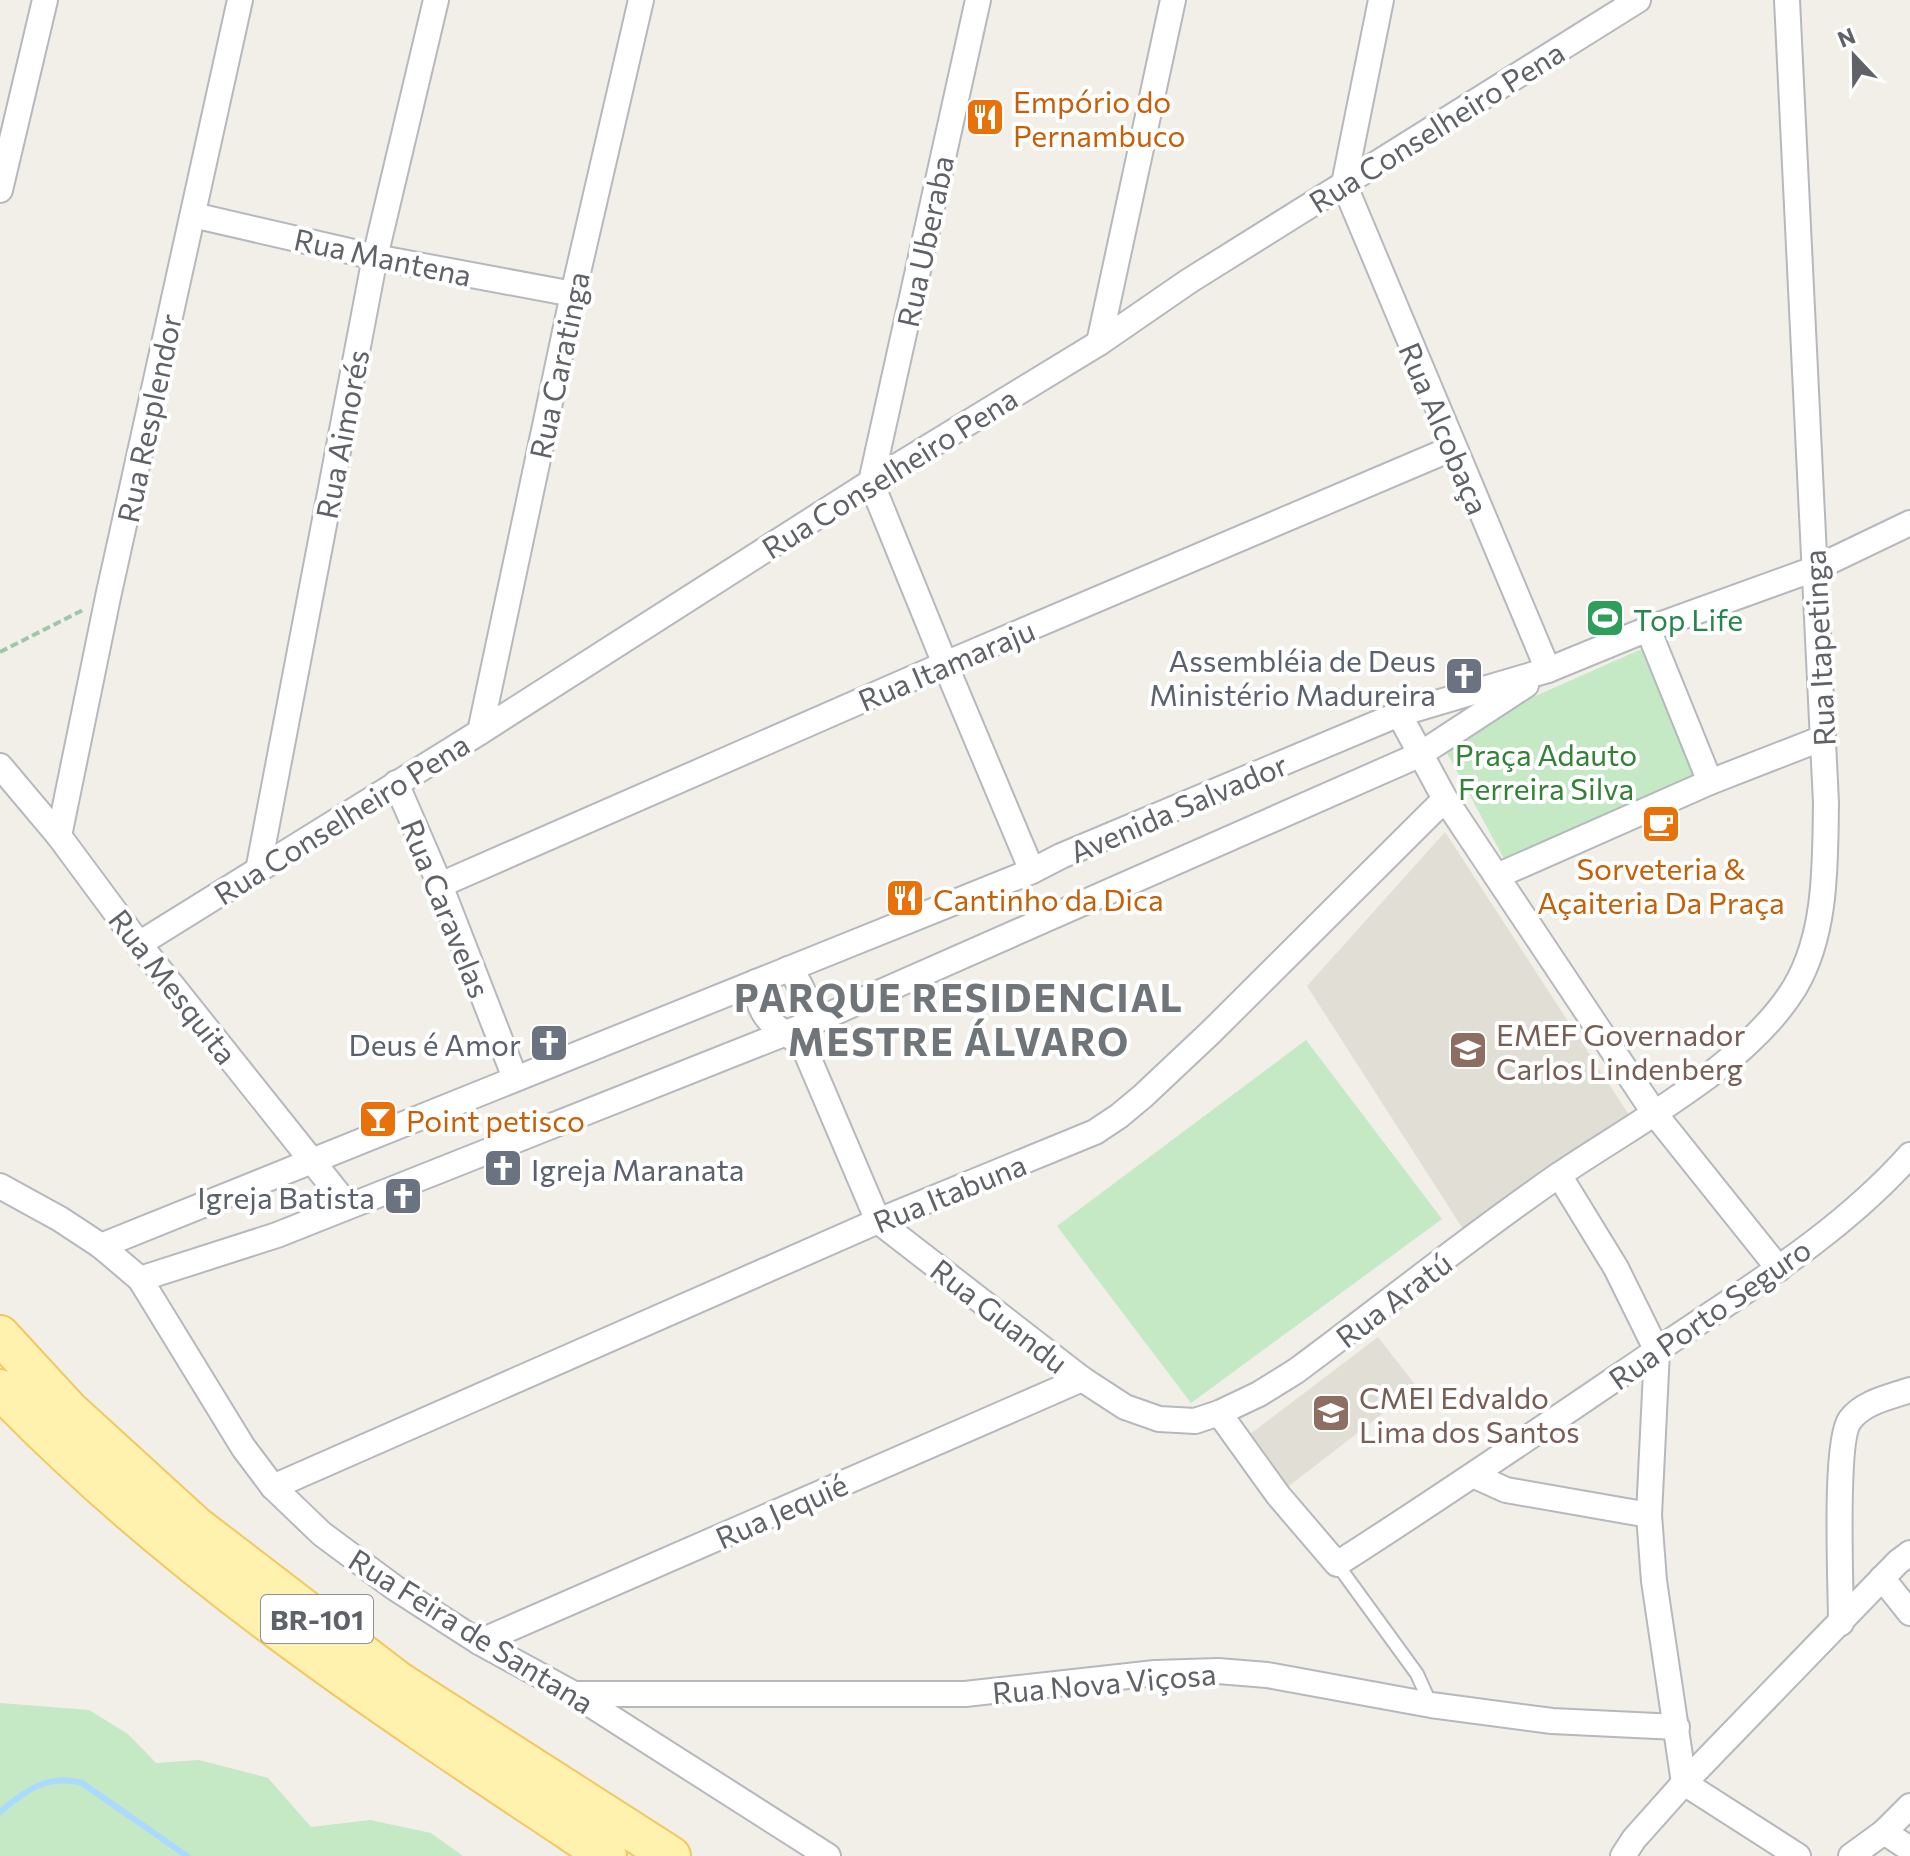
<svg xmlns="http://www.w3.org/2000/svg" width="1910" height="1856" font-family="Commissioner,sans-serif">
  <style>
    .education { fill: #e1ded6 }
    .green { fill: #c5e8c5 }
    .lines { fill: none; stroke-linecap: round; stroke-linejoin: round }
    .stream { stroke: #aadaff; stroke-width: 6 }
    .lane-casing { stroke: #b5b8bc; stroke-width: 16 }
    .street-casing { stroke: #b5b8bc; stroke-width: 28 }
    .primary-casing { stroke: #f2c960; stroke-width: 42 }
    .path { stroke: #9cc7a9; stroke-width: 4; stroke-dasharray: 8 4; stroke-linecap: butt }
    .lane { stroke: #fff; stroke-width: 12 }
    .street { stroke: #fff; stroke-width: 24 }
    .primary { stroke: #fff2af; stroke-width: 38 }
    .labels { text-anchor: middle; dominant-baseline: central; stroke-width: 8; stroke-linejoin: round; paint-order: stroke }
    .shield { fill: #fff; stroke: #8f9295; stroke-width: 2 }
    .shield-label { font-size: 28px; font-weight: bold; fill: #5f6368 }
    .food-label { font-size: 30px; fill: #c56008; stroke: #fff; text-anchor: start }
    .street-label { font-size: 30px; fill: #5f6368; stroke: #fff }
    .leisure-label { font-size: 30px; fill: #27864d; stroke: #fff; text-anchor: start }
    .worship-label { font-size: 30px; fill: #5b616d; stroke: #fff; text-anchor: end }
    .park-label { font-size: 30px; fill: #348238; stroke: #fff }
    .education-label { font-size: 30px; fill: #785e54; stroke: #fff; text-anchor: start }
    .district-label { font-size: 38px; font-weight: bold; letter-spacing: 2px; fill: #70757a; stroke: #fff }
  </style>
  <rect width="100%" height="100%" fill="#f1efe8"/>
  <g class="education">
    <path d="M1445 832 1629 1115 1463 1229 1307 986Z"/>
    <path d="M1378 1337 1417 1387 1285 1489 1245 1438Z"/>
  </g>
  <g class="green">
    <path d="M1644 648 1701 781 1508 866 1442 744 1461 729Z"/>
    <path d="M1306 1040 1442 1219 1191 1403 1057 1226Z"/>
    <path d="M0 1703 89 1710 128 1734 156 1763 199 1760 268 1778 311 1827 370 1820 431 1833 463 1856H0Z"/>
  </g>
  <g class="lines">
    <path class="stream" d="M0 1812C26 1790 47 1774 82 1783L187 1856"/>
    <g class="lane-casing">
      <path id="lane" d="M1337 1564 1417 1674 1431 1705"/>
    </g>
    <g class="street-casing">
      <g id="street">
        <path d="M978 0 871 482 945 664 1032 871"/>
        <path d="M1344 184 1548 670"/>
        <path d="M1344 184 1381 0"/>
        <path d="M0 190 45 0"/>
        <path d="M193 215 375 257 573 294"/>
        <path d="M1099 343 1173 0"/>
        <path d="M1648 629 1710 782"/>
        <path d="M480 732 573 294 641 0"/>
        <path d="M0 766 59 836 139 944 348 1206"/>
        <path d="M396 783 440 885 515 1078"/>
        <path d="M1445 799 1655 1114 1779 1269"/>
        <path d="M59 836 108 597 240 0"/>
        <path d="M258 871 375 257 436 0"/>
        <path d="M1497 876 1710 782 1823 738"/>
        <path d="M440 885 945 664 1453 448"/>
        <path d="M139 944 480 732 871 482 1099 343 1189 281 1638 0"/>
        <path d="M788 969C811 992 808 1015 803 1045L878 1221 1082 1379 1125 1407 1159 1419 1195 1421 1219 1413 1259 1394 1296 1371C1384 1306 1469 1237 1559 1175 1635 1123 1747 1066 1795 987 1827 933 1825 863 1826 803L1787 0"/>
        <path d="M756 982C757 1012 769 1024 794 1039"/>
        <path d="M1559 1175 1616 1268 1657 1351 1649 1515 1654 1581 1684 1783"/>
        <path d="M0 1186 60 1219 101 1246 140 1279 243 1447 273 1487 322 1534 395 1588 479 1642 574 1694 828 1856"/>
        <path d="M101 1246 1032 871 1061 856 1399 714 1548 670 1648 629 1814 569 1910 523"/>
        <path d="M140 1279 277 1235 806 1025 1419 755 1526 685"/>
        <path d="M1219 1413 1278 1495 1337 1564C1445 1495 1550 1423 1656 1351 1744 1291 1839 1235 1910 1155"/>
        <path d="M1475 1476 1506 1490 1649 1515"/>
        <path d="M273 1487 878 1221 1095 1132 1119 1116 1143 1096 1211 1032 1445 799 1399 714"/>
        <path d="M1882 1578 1910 1613"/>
        <path d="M1841 1623C1841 1589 1834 1441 1850 1420 1863 1402 1890 1397 1910 1390"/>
        <path d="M479 1642 1082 1379"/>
        <path d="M574 1694H965L1155 1673 1218 1671 1267 1675 1431 1705 1552 1721 1677 1727"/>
        <path d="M1684 1783 1798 1856"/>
        <path d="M1884 1832 1910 1849"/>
        <path d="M1623 1856 1634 1839 1684 1783 1898 1562 1910 1553"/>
        <path d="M1851 1856 1884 1832 1910 1806"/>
      </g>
    </g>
    <g class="primary-casing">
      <g id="primary">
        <path d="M0 1335 69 1410 196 1526 398 1681 671 1856"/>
        <path d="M0 1389C180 1576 392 1713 607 1856"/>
      </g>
    </g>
    <path class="path" d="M0 652 85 609"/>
    <use href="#lane" class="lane"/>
    <use href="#street" class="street"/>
    <use href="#primary" class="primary"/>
  </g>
  <defs>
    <g id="restaurant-square" transform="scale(2)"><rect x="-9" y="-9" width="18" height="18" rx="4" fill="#e8710a" stroke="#fff"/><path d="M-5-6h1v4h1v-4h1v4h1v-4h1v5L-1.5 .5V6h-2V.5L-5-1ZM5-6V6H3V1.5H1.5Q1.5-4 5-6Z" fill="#fff"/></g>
    <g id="stadium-square" transform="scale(2)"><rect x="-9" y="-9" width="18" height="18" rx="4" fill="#2e9e5b" stroke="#fff"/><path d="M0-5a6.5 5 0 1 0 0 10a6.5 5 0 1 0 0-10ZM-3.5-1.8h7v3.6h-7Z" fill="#fff"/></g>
    <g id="church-square" transform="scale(2)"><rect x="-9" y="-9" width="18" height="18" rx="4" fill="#6b7280" stroke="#fff"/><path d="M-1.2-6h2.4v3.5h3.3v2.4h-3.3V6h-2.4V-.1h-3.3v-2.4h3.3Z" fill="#fff"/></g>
    <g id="cafe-square" transform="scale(2)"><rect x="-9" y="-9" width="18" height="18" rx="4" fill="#e8710a" stroke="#fff"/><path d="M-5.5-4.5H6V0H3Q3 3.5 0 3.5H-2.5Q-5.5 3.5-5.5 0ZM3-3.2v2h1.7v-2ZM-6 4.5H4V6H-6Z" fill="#fff"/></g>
    <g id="school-square" transform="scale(2)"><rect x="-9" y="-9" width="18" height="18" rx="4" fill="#8d6e63" stroke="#fff"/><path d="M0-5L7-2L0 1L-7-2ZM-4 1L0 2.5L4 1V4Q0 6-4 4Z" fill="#fff"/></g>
    <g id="bar-square" transform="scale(2)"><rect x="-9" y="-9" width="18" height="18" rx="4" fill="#e8710a" stroke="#fff"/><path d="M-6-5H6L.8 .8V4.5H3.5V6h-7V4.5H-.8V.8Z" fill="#fff"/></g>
  </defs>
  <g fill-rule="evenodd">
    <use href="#restaurant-square" x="985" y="117"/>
    <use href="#stadium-square" x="1605" y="618"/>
    <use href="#church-square" x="1464" y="676"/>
    <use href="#cafe-square" x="1661" y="824"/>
    <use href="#restaurant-square" x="905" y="898"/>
    <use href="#church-square" x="549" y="1043"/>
    <use href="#school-square" x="1468" y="1050"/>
    <use href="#bar-square" x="378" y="1119"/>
    <use href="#church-square" x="503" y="1168"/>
    <use href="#church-square" x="403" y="1196"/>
    <use href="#school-square" x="1331" y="1413"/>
  </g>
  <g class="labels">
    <rect class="shield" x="261" y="1595" width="112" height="48" rx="6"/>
    <g class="shield-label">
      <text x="317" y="1619">BR-101</text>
    </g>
    <g class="food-label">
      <text x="1013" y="100">Empório do<tspan x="1013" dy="34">Pernambuco</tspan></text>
      <text x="1661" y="867" text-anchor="middle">Sorveteria &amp;<tspan x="1661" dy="34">Açaiteria Da Praça</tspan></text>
      <text x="933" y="898">Cantinho da Dica</text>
      <text x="406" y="1119">Point petisco</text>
    </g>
    <g class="street-label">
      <text transform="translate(1436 126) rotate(-32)">Rua Conselheiro Pena</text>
      <text transform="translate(924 241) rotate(-78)">Rua Uberaba</text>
      <text transform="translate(383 256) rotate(12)">Rua Mantena</text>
      <text transform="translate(558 365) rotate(-78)">Rua Caratinga</text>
      <text transform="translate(148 418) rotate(-78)">Rua Resplendor</text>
      <text transform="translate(1445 428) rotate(67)">Rua Alcobaça</text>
      <text transform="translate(341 434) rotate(-79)">Rua Aimorés</text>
      <text transform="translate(889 472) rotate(-32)">Rua Conselheiro Pena</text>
      <text transform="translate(1818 648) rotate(-93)">Rua Itapetinga</text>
      <text transform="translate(946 664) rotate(-23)">Rua Itamaraju</text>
      <text transform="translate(1178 807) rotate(-23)">Avenida Salvador</text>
      <text transform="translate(341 818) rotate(-32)">Rua Conselheiro Pena</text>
      <text transform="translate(447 908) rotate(68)">Rua Caravelas</text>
      <text transform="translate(174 986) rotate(52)">Rua Mesquita</text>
      <text transform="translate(949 1192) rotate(-22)">Rua Itabuna</text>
      <text transform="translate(1393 1299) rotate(-37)">Rua Aratú</text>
      <text transform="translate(1709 1313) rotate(-35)">Rua Porto Seguro</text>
      <text transform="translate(1000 1315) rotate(38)">Rua Guandu</text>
      <text transform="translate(781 1510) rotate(-24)">Rua Jequié</text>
      <text transform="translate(472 1630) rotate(32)">Rua Feira de Santana</text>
      <text transform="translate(1104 1682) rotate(-5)">Rua Nova Viçosa</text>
    </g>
    <g class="leisure-label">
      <text x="1633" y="618">Top Life</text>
    </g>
    <g class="worship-label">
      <text x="1436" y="659">Assembléia de Deus<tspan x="1436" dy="34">Ministério Madureira</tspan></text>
      <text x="521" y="1043">Deus é Amor</text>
      <text x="531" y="1168" text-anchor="start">Igreja Maranata</text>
      <text x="375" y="1196">Igreja Batista</text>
    </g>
    <g class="park-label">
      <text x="1546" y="753">Praça Adauto<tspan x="1546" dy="34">Ferreira Silva</tspan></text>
    </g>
    <g class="education-label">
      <text x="1496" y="1033">EMEF Governador<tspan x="1496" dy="34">Carlos Lindenberg</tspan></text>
      <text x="1359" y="1396">CMEI Edvaldo<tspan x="1359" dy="34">Lima dos Santos</tspan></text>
    </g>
    <g class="district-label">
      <text x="959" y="996">PARQUE RESIDENCIAL<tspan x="959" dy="44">MESTRE ÁLVARO</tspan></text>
    </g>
  </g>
  <g transform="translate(1854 56) rotate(338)" stroke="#ffffff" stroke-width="6" paint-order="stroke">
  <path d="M0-6L14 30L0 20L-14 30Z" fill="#5f6368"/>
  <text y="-12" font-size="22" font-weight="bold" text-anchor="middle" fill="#5f6368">N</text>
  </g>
</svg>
